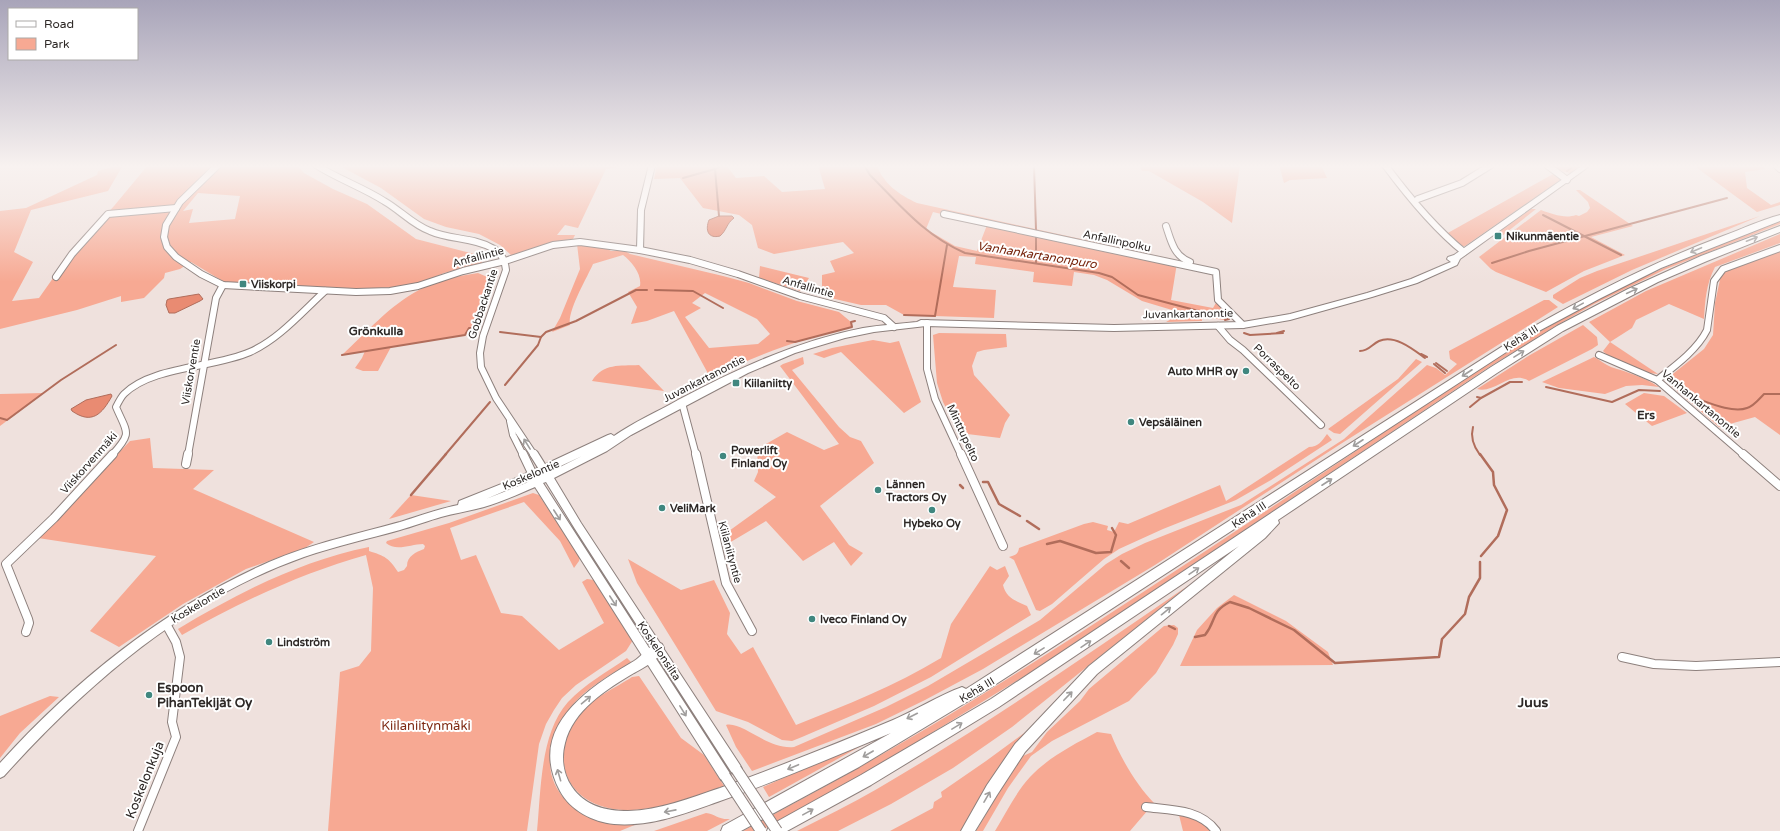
<svg xmlns="http://www.w3.org/2000/svg" width="1780" height="831" font-family="'Varela Round',sans-serif">
  <style>
    .green { fill: #f7a993; fill-rule: evenodd }
    .water { fill: #e98b72; stroke: #b16d5b }
    .lines { fill: none; stroke-linecap: round; stroke-linejoin: round }
    .stream-far1 { stroke: #b16d5b; stroke-width: 2 }
    .stream { stroke: #b16d5b; stroke-width: 2.5 }
    .minor-far1-casing { stroke: #8d807d; stroke-width: 8 }
    .minor-casing { stroke: #8d807d; stroke-width: 10 }
    .major-casing { stroke: #8d807d; stroke-width: 2 }
    .highway-casing { stroke: #8d807d; stroke-width: 2 }
    .minor-far1 { stroke: #fff; stroke-width: 6 }
    .minor { stroke: #fff; stroke-width: 8 }
    .major { fill: #fff; fill-rule: evenodd }
    .highway { fill: #fff; fill-rule: evenodd }
    .major-bridge-casing { stroke: #8d807d; stroke-width: 12; stroke-linecap: butt }
    .major-bridge { stroke: #fff; stroke-width: 10 }
    .oneway { stroke: #a09e9d }
    .poi-dot { fill: #40877f; stroke: #fff; stroke-width: 1.5 }
    .labels { text-anchor: middle; dominant-baseline: central; stroke-width: 4; stroke-linejoin: round; paint-order: stroke }
    .poi-label { font-size: 11px; font-weight: bold; fill: #2d2826; stroke: #fff; text-anchor: start }
    .street-label { font-size: 11px; fill: #2d2826; stroke: #fff }
    .water-label { font-size: 12px; font-style: italic; fill: #77240c; stroke: #fff }
    .neighbourhood-label { font-size: 12px; font-weight: bold; fill: #2d2826; stroke: #fff }
    .near-poi-label { font-size: 13px; font-weight: bold; fill: #2d2826; stroke: #fff; text-anchor: start }
    .near-park-label { font-size: 13px; fill: #7f2b14; stroke: #fff }
    .near-street-label { font-size: 13px; fill: #2d2826; stroke: #fff }
    .near-neighbourhood-label { font-size: 14px; font-weight: bold; fill: #2d2826; stroke: #fff }
  </style>
  <rect width="100%" height="100%" fill="#efe1dd"/>
  <g class="green">
    <path d="M119 165H123L108 191 31 210 14 252 33 262 12 301 39 298 70 254 114 206 148 165H297L304 173 333 189 367 204 416 239 482 256V263L444 273 426 281 398 287 356 289 226 283 191 262 180 269 165 273 164 278 144 298 121 302V296L77 310 0 329V211L26 208 97 175 98 171ZM198 193 240 196 235 219 189 223 193 209 183 211Z"/>
    <path d="M338 165H633L606 169 578 228 565 225 557 235H575L573 239 552 242 517 255H511L500 245 479 234 446 227 424 219 381 188Z"/>
    <path d="M657 165H726L736 178 764 176 782 192 825 189 818 165H877C883 184 900 195 917 203L1172 259 1177 263 1171 300 1213 308 1217 301 1234 316 1225 320 1202 317V321L1166 322 1175 317 1176 313 1172 310 1142 301 1107 280 1094 275 1074 272 1072 286 1033 282 1034 272 975 264 976 257 959 256 953 287 996 290 994 318 904 315 886 305H861L822 296V275L835 272 830 261 854 253 843 242 774 254 758 248 752 225 739 215 703 208 680 178 654 179ZM933 212 987 225 977 251 955 246 926 229Z"/>
    <path d="M1139 165H1240L1232 223 1203 202 1149 171H1142Z"/>
    <path d="M1279 165H1321L1327 178 1290 180 1284 183Z"/>
    <path d="M1552 165H1583L1571 173 1560 171Z"/>
    <path d="M1693 165H1761L1765 169 1745 172 1747 188 1771 205 1780 202V205L1757 212Z"/>
    <path d="M1555 173 1562 179 1465 246H1460L1446 234Z"/>
    <path d="M1576 190H1580L1633 226 1591 237 1625 255 1584 271 1546 292 1496 272 1491 269 1479 257 1541 210C1552 214 1565 219 1576 215L1579 216 1587 212 1590 208 1588 202Z"/>
    <path d="M1531 209H1536L1502 236 1498 235 1502 229Z"/>
    <path d="M1760 216 1632 270 1563 304 1553 298V295L1580 278 1597 271Z"/>
    <path d="M1780 221V224L1666 269 1594 304 1559 324 1489 367 1028 674 871 770 760 831H743C812 794 881 756 949 715 1064 645 1177 570 1290 495 1389 430 1486 359 1591 303 1652 271 1716 245 1780 221Z"/>
    <path d="M1780 234V243L1715 267C1706 284 1705 301 1704 319L1669 304 1636 320 1632 328 1610 342 1658 374 1649 373 1607 355 1603 351 1610 342 1589 322 1646 291Z"/>
    <path d="M577 244 606 248 611 251H625L630 254 723 276 749 283 797 301 839 312 851 322 852 327C803 339 755 354 711 379L674 311 647 321 631 324 637 307 628 292 640 286C642 274 632 262 623 255L593 264C587 278 567 311 570 325L552 332 560 318 580 269ZM705 293 757 319 770 334 758 344 709 348 685 317 701 308 692 303Z"/>
    <path d="M1780 251V435L1755 417 1719 427 1667 382 1669 377 1704 349 1713 335 1715 303 1721 275 1727 271Z"/>
    <path d="M760 266 809 278 800 291 759 278Z"/>
    <path d="M478 273 485 276 492 274 494 278 475 333 391 347 378 371H363L355 368 362 358 365 351 342 355C366 333 390 305 419 290 437 280 458 276 478 273Z"/>
    <path d="M1544 300H1549L1558 307 1339 445 1155 565 983 669 925 700 876 724 752 771 736 747 726 725C742 721 768 750 794 747L886 707 928 686 1040 620 1106 564 1122 554 1145 543 1241 505 1344 439 1427 365 1436 368 1445 375 1457 364 1450 359 1449 351Z"/>
    <path d="M1583 325 1597 337 1598 345 1592 349 1529 381C1511 369 1495 394 1477 389L1530 355Z"/>
    <path d="M939 333 1006 334 1007 347 984 350 977 352 972 366 974 375 1010 415 1005 423 1000 438 959 433 943 402 937 383 933 335Z"/>
    <path d="M873 340 890 343 899 341 921 402 904 413 841 352 824 358 813 354 832 348Z"/>
    <path d="M803 357 804 364 792 370 839 427 850 437 861 441 874 463 820 506 849 545 863 553 851 566 834 542 803 561 766 521 724 546 722 536 776 497 754 481 758 472 757 449 787 432 824 450 839 444 780 366 783 364Z"/>
    <path d="M1594 357C1600 360 1606 365 1611 367 1627 372 1644 377 1659 387L1642 385 1626 386 1605 394 1559 388 1542 382Z"/>
    <path d="M1416 359 1422 362 1340 434 1334 433 1328 429 1398 379Z"/>
    <path d="M639 365 664 391 592 381C603 363 620 366 639 365Z"/>
    <path d="M44 393 0 426V394Z"/>
    <path d="M1644 393 1664 396 1687 413 1652 426 1625 404Z"/>
    <path d="M1327 434 1332 440 1271 480 1236 500 1163 529 1119 549 1104 559 1052 604 1040 611 1036 610 1014 560 1009 557C1015 555 1018 555 1019 548L1084 524 1093 522 1108 526 1107 530 1114 532 1119 522 1128 524 1220 485 1226 501 1309 447C1318 447 1322 441 1327 434Z"/>
    <path d="M150 438 153 468 214 470 193 489 314 542 305 548 246 569 183 604 119 647 90 631 156 556 38 538 130 441Z"/>
    <path d="M533 493 539 495 580 557 579 561 574 568 560 541 524 502 450 528 461 560 476 555 501 613 522 616 559 650 604 623 582 582 587 579 594 580 633 640 626 651 576 685 562 698 554 710 546 724 539 744 527 831H328L340 672 359 666 371 651 373 588 366 555C302 573 240 602 182 635L178 629C238 593 300 561 369 547V551C385 556 389 558 398 572L404 570 407 566C407 556 416 552 424 549L425 546 423 544C411 544 396 552 386 543L387 541 449 523Z"/>
    <path d="M411 495 451 501 389 519Z"/>
    <path d="M628 559 681 590 714 580 730 613 727 634 741 654 753 647 796 725C846 705 895 686 941 658L951 624 990 566 997 570 1005 566 1009 576 1003 585C1006 598 1016 601 1027 606L1031 615 931 677 874 706 802 737 792 741 782 740 748 722 716 711 637 583Z"/>
    <path d="M1189 585 1012 727 953 768 891 804 838 831H797C824 817 851 804 877 789 985 726 1087 655 1189 585Z"/>
    <path d="M1234 595 1286 621 1309 638 1328 652 1333 665 1180 666 1197 630 1217 608Z"/>
    <path d="M1174 625 1178 628V634L1173 645 1156 673 1129 701 1052 741 1031 756 1008 788 983 831H976L1014 767 1023 756 1032 752 1047 732 1080 701 1089 689 1164 626Z"/>
    <path d="M627 658 631 662C609 676 581 690 567 713 562 720 560 731 557 739 555 745 553 750 551 756 545 786 573 814 600 821 612 824 624 823 636 822L637 824 620 831H537C541 791 540 733 568 702 585 684 607 672 627 658Z"/>
    <path d="M639 676 681 738 704 755 724 786C692 798 658 811 623 810 566 807 546 757 580 713 591 699 617 687 632 677Z"/>
    <path d="M50 696 59 697 20 733 0 758V716Z"/>
    <path d="M1031 728 962 831H890L933 808 934 802 942 797 941 792 986 761Z"/>
    <path d="M1097 732 1111 734C1120 757 1137 786 1154 803L1130 831H995C1006 813 1016 792 1030 777 1049 757 1073 745 1097 732Z"/>
    <path d="M879 736 769 797 763 787Z"/>
    <path d="M706 813C715 814 719 820 730 819L707 831H654Z"/>
    <path d="M1179 815 1200 819 1212 831H1183Z"/>
  </g>
  <g class="water">
    <path d="M719 216H732L734 218C726 224 727 230 720 236 708 239 705 230 709 220Z"/>
    <path d="M199 294 203 299 200 301 175 313H169L166 305 167 300 169 299Z"/>
    <path d="M111 394 112 396C102 414 92 425 72 411L71 409 86 400Z"/>
  </g>
  <g class="lines">
    <g class="stream-far1">
      <path d="M864 165 870 175C901 206 924 235 965 253L1099 273 1112 277 1138 295 1229 319 1225 320"/>
      <path d="M1034 165 1036 230"/>
      <path d="M1567 171 1575 165"/>
      <path d="M683 178 715 169"/>
      <path d="M1543 215 1621 255"/>
      <path d="M719 216 715 169 723 165"/>
      <path d="M1036 237V263"/>
      <path d="M1492 263 1529 251 1727 198"/>
      <path d="M655 290 693 291 723 308"/>
      <path d="M904 315 935 316 947 245"/>
      <path d="M500 332 541 337 546 332 576 321 636 290H647"/>
      <path d="M1244 333 1250 335 1283 333"/>
      <path d="M1277 333 1284 331"/>
      <path d="M787 341 795 342 852 327 851 322 855 321"/>
      <path d="M1360 351C1369 351 1372 344 1379 341 1395 334 1414 350 1425 358"/>
      <path d="M1421 354 1427 357"/>
      <path d="M342 355 465 335 469 328H475"/>
      <path d="M1436 363 1447 371"/>
      <path d="M1434 364 1445 373"/>
      <path d="M505 385 538 345 541 337"/>
      <path d="M1546 387 1612 402 1639 390 1660 391"/>
      <path d="M1690 396C1705 401 1732 414 1747 408 1754 406 1759 399 1764 394H1780"/>
      <path d="M1477 397 1481 398 1510 382H1522"/>
      <path d="M1470 407 1481 398"/>
      <path d="M0 418 7 420 61 380 116 345"/>
      <path d="M1473 427C1470 438 1474 447 1480 455"/>
      <path d="M445 455 490 402"/>
    </g>
    <g class="stream">
      <path d="M1480 454 1493 472 1494 485 1507 510 1498 536 1481 556"/>
      <path d="M983 482H988L999 504 1020 516"/>
      <path d="M960 485 963 488"/>
      <path d="M411 495 446 454"/>
      <path d="M1027 521 1039 529"/>
      <path d="M1047 544 1060 541 1096 553 1111 552 1116 535 1112 528"/>
      <path d="M1121 561 1129 568"/>
      <path d="M1169 626 1175 629"/>
      <path d="M1195 637 1205 635C1217 620 1210 612 1230 602L1249 608 1294 630 1335 663 1439 657 1442 639 1465 614 1469 597 1480 578V562"/>
    </g>
    <g class="minor-far1-casing">
      <g id="minor-far1">
        <path d="M218 165 180 202 166 225 164 237 167 247 176 257 201 274 223 285 356 292 390 291 418 286 463 271 505 261 553 245 580 242 640 250 690 260 738 274 800 296 884 318 894 327"/>
        <path d="M316 165C338 179 362 187 384 201 400 210 413 225 430 231 450 240 473 237 492 248 501 252 505 260 506 270L483 336 480 353 481 367 496 398 534 455"/>
        <path d="M1385 165C1408 196 1434 228 1464 252"/>
        <path d="M1547 165 1567 180"/>
        <path d="M1776 165 1780 169"/>
        <path d="M1418 199 1462 183 1491 165"/>
        <path d="M944 214 1216 272 1218 300 1243 325"/>
        <path d="M1166 226C1171 241 1174 256 1190 262"/>
        <path d="M640 250 641 210 652 165"/>
        <path d="M56 277 72 254 108 214 176 208"/>
        <path d="M927 323V369L935 399 961 455"/>
        <path d="M1218 326 1230 340 1243 350 1321 425"/>
        <path d="M1599 355 1657 380 1744 455"/>
        <path d="M1657 380C1675 366 1697 350 1707 330L1714 281 1723 269 1780 248"/>
        <path d="M682 403 696 455"/>
        <path d="M510 421 513 435 523 455"/>
        <path d="M112 455C133 432 127 433 116 407 118 403 121 397 124 394 152 366 214 368 250 352 279 339 302 312 325 291"/>
        <path d="M188 455 216 298 223 285"/>
      </g>
    </g>
    <g class="minor-casing">
      <g id="minor">
        <path d="M523 454 533 475"/>
        <path d="M534 454 544 470"/>
        <path d="M696 454 726 583 752 631"/>
        <path d="M961 454 1003 546"/>
        <path d="M1743 454 1780 486"/>
        <path d="M186 464 188 454"/>
        <path d="M26 632 29 623 28 619 6 564 54 518 113 454"/>
        <path d="M1622 657 1654 664 1696 666 1780 662"/>
        <path d="M1146 807C1170 810 1200 809 1216 831"/>
        <path d="M138 831 176 737 172 722 180 657 176 642 166 624"/>
      </g>
    </g>
    <g class="major-casing">
      <path id="major" d="M1583 165H1591L1460 259 1457 265 1417 283 1372 297 1290 320 1243 328 1114 331 926 326 874 332 845 338 795 353 748 373 631 435 607 451 554 478 581 523 740 765 742 769 740 773 736 775 732 773 575 529 546 482 543 483 729 772 731 776 729 780 725 782 721 780 535 487C519 494 501 502 484 507 470 511 455 513 441 517 427 521 414 526 400 530 368 539 336 546 304 557 185 599 87 684 4 776L0 778V763C76 679 165 608 269 562 311 544 356 534 400 522 419 516 438 509 458 505L459 501 514 479 608 435 611 434 614 436C634 422 657 412 678 400 737 369 797 341 863 328 881 325 899 324 917 322L921 320 1114 325 1243 322 1290 314 1367 293 1411 279 1446 264 1451 262 1447 259 1448 257 1454 255ZM582 456 550 472V471ZM531 480 526 483 486 499Z"/>
    </g>
    <g class="highway-casing">
      <g id="highway">
        <path d="M1780 215V221L1661 268 1599 299 1537 332 990 688 859 767 741 831H721L723 826 891 733C835 756 778 781 720 801 686 813 652 827 614 824 593 822 570 810 560 791 526 728 588 688 634 661 642 656 649 646 658 642L662 644 664 648C659 660 645 667 634 673 607 689 573 710 565 743 561 758 563 774 572 787 585 806 606 811 628 811 660 810 690 798 720 788 778 767 836 744 893 720 916 710 938 696 962 687L966 689 1531 328C1593 293 1656 261 1723 236 1742 229 1761 220 1780 215Z"/>
        <path d="M1780 226V232L1707 261 1658 282 1563 331 1497 373 1278 520 1279 523 1265 538 1097 674 1025 752 997 795 975 831H961L987 785 1015 744 1089 666 1239 546 999 707 871 785 787 831H767L769 826 861 775 991 699 1491 367 1557 326 1628 289 1701 256Z"/>
      </g>
    </g>
    <use href="#minor-far1" class="minor-far1"/>
    <use href="#minor" class="minor"/>
    <use href="#major" class="major"/>
    <use href="#highway" class="highway"/>
    <g class="major-bridge-casing">
      <g id="major-bridge">
        <path d="M736 769 777 831"/>
        <path d="M725 776 761 831"/>
      </g>
    </g>
    <use href="#major-bridge" class="major-bridge"/>
  </g>
  <defs><path id="oneway-shaft" d="M-6 0H5M1.5-3L5.5 0L1.5 3" fill="none" stroke-width="1.6" stroke-linecap="round" stroke-linejoin="round"/></defs>
  <g class="oneway">
    <use href="#oneway-shaft" transform="translate(1752 239) rotate(-21)"/>
    <use href="#oneway-shaft" transform="translate(1696 250) rotate(157)"/>
    <use href="#oneway-shaft" transform="translate(1632 291) rotate(-25)"/>
    <use href="#oneway-shaft" transform="translate(1578 306) rotate(151)"/>
    <use href="#oneway-shaft" transform="translate(1519 354) rotate(-32)"/>
    <use href="#oneway-shaft" transform="translate(1467 373) rotate(147)"/>
    <use href="#oneway-shaft" transform="translate(1358 443) rotate(147)"/>
    <use href="#oneway-shaft" transform="translate(527 444) rotate(-122)"/>
    <use href="#oneway-shaft" transform="translate(1327 482) rotate(-33)"/>
    <use href="#oneway-shaft" transform="translate(557 515) rotate(57)"/>
    <use href="#oneway-shaft" transform="translate(1194 571) rotate(-34)"/>
    <use href="#oneway-shaft" transform="translate(613 601) rotate(57)"/>
    <use href="#oneway-shaft" transform="translate(1166 611) rotate(-39)"/>
    <use href="#oneway-shaft" transform="translate(1086 644) rotate(-34)"/>
    <use href="#oneway-shaft" transform="translate(1039 651) rotate(148)"/>
    <use href="#oneway-shaft" transform="translate(1068 696) rotate(-46)"/>
    <use href="#oneway-shaft" transform="translate(586 700) rotate(-40)"/>
    <use href="#oneway-shaft" transform="translate(683 711) rotate(58)"/>
    <use href="#oneway-shaft" transform="translate(912 716) rotate(153)"/>
    <use href="#oneway-shaft" transform="translate(957 726) rotate(-31)"/>
    <use href="#oneway-shaft" transform="translate(868 754) rotate(150)"/>
    <use href="#oneway-shaft" transform="translate(793 767) rotate(157)"/>
    <use href="#oneway-shaft" transform="translate(559 775) rotate(-106)"/>
    <use href="#oneway-shaft" transform="translate(987 797) rotate(-60)"/>
    <use href="#oneway-shaft" transform="translate(670 811) rotate(169)"/>
    <use href="#oneway-shaft" transform="translate(808 812) rotate(-29)"/>
  </g>
  <linearGradient id="sky" x2="0" y2="1"><stop stop-color="#a8a4b9"/><stop offset="0.59" stop-color="#f8f2f0"/><stop offset="1" stop-color="#f8f2f0" stop-opacity="0"/></linearGradient>
  <rect width="1780" height="282" fill="url(#sky)"/>
  <g class="poi-dot">
    <rect x="1494" y="232" width="8" height="8" rx="2"/>
    <rect x="239" y="280" width="8" height="8" rx="2"/>
    <circle cx="1246" cy="371" r="4"/>
    <rect x="732" y="379" width="8" height="8" rx="2"/>
    <circle cx="1131" cy="422" r="4"/>
    <circle cx="723" cy="456" r="4"/>
    <circle cx="878" cy="490" r="4"/>
    <circle cx="662" cy="508" r="4"/>
    <circle cx="932" cy="510" r="4"/>
    <circle cx="812" cy="619" r="4"/>
    <circle cx="269" cy="642" r="4"/>
    <circle cx="149" cy="695" r="4"/>
  </g>
  <g class="labels">
    <g class="poi-label">
      <text x="1506" y="236">Nikunmäentie</text>
      <text x="251" y="284">Viiskorpi</text>
      <text x="1238" y="371" text-anchor="end">Auto MHR oy</text>
      <text x="744" y="383">Kiilaniitty</text>
      <text x="1139" y="422">Vepsäläinen</text>
      <text x="731" y="450">Powerlift<tspan x="731" dy="13">Finland Oy</tspan></text>
      <text x="886" y="484">Lännen<tspan x="886" dy="13">Tractors Oy</tspan></text>
      <text x="670" y="508">VeliMark</text>
      <text x="932" y="523" text-anchor="middle">Hybeko Oy</text>
      <text x="820" y="619">Iveco Finland Oy</text>
      <text x="277" y="642">Lindström</text>
    </g>
    <g class="street-label">
      <text transform="translate(1117 241) rotate(12)">Anfallinpolku</text>
      <text transform="translate(478 257) rotate(-15)">Anfallintie</text>
      <text transform="translate(808 287) rotate(16)">Anfallintie</text>
      <text transform="translate(483 304) rotate(-72)">Gobbackantie</text>
      <text transform="translate(1188 314) rotate(-1)">Juvankartanontie</text>
      <text transform="translate(1521 338) rotate(-32)">Kehä III</text>
      <text transform="translate(1277 367) rotate(44)">Porraspelto</text>
      <text transform="translate(191 372) rotate(-80)">Viiskorventie</text>
      <text transform="translate(704 379) rotate(-27)">Juvankartanontie</text>
      <text transform="translate(1701 404) rotate(40)">Vanhankartanontie</text>
      <text transform="translate(963 433) rotate(65)">Minttupelto</text>
      <text transform="translate(89 463) rotate(-48)">Viiskorvenmäki</text>
      <text transform="translate(531 475) rotate(-23)">Koskelontie</text>
      <text transform="translate(1249 515) rotate(-33)">Kehä III</text>
      <text transform="translate(730 552) rotate(75)">Kiilaniityntie</text>
      <text transform="translate(198 605) rotate(-31)">Koskelontie</text>
      <text transform="translate(659 651) rotate(56)">Koskelonsilta</text>
      <text transform="translate(977 690) rotate(-31)">Kehä III</text>
    </g>
    <g class="water-label">
      <text transform="translate(1037 255) rotate(9)">Vanhankartanonpuro</text>
    </g>
    <g class="neighbourhood-label">
      <text x="376" y="331">Grönkulla</text>
      <text x="1646" y="415">Ers</text>
    </g>
    <g class="near-poi-label">
      <text x="157" y="688">Espoon<tspan x="157" dy="15">PihanTekijät Oy</tspan></text>
    </g>
    <g class="near-park-label">
      <text x="426" y="726">Kiilaniitynmäki</text>
    </g>
    <g class="near-street-label">
      <text transform="translate(145 780) rotate(-68)">Koskelonkuja</text>
    </g>
    <g class="near-neighbourhood-label">
      <text x="1533" y="702">Juus</text>
    </g>
  </g>
  <rect x="8" y="8" width="130" height="52" fill="#ffffff" stroke="#aba9a8"/>
  <rect x="16" y="21" width="20" height="6" fill="#ffffff" stroke="#aba9a8"/>
  <text x="44" y="28" font-size="12" fill="#2d2826">Road</text>
  <rect x="16" y="38" width="20" height="12" fill="#f7a993" stroke="#aba9a8"/>
  <text x="44" y="48" font-size="12" fill="#2d2826">Park</text>
</svg>
